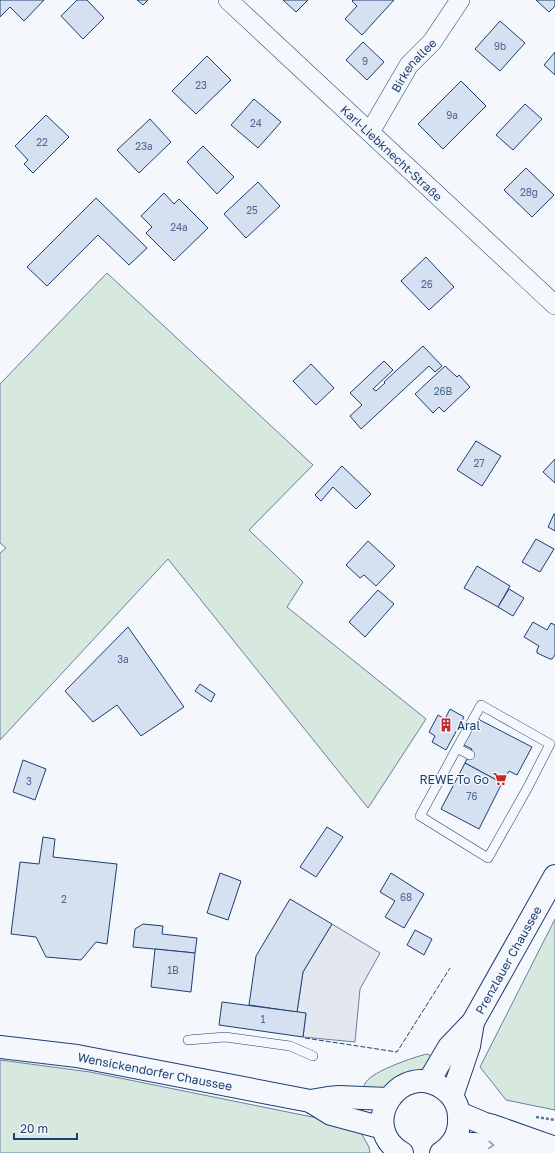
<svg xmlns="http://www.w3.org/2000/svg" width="555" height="1153" font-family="'Golos Text',sans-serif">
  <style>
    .green { fill: #d7e8df; stroke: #687fa3 }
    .parking { fill: #e3e8f0; stroke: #687fa3 }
    .building { fill: #d5e0f0; stroke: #1d3f73 }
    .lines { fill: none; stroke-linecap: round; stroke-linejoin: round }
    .lane-casing { stroke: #1d3f73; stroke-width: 10 }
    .street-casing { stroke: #1d3f73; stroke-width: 20 }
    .secondary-casing { stroke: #1d3f73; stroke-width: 24 }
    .primary-casing { stroke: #1d3f73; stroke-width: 24 }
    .path { stroke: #5e769c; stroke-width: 2.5; stroke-dasharray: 3 2; stroke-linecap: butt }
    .lane { stroke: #f4f7fb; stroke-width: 9 }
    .street { stroke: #f4f7fb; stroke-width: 19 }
    .secondary { stroke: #f4f7fb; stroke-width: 22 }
    .primary { stroke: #f4f7fb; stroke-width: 22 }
    .fence { stroke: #1d3f73; stroke-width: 1; stroke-dasharray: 5 2; stroke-linecap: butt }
    .oneway { stroke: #889bb7 }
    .labels { text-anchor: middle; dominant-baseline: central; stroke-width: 3; stroke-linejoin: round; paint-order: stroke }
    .number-label { font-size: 10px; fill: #4b6792 }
    .street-label { font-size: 12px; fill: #1d3f73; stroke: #f4f7fb }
    .poi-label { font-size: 12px; fill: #1d3f73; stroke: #f4f7fb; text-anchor: start }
  </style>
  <rect width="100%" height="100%" fill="#f4f7fb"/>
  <g class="green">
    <path d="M107 273 313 465 249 530 303 582 287 607 426 719 368 808 168 559 0 740V553L6 548 0 543V384Z"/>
    <path d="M555 919V1110L506 1100 480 1067Z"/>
    <path d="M427 1054 438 1059 423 1071 381 1090 363 1091C364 1088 364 1084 366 1082 373 1071 414 1057 427 1054Z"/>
    <path d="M0 1060 90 1072 263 1107 337 1122 360 1131 369 1147 370 1153H0Z"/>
  </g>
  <path class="parking" d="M332 924 380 953 360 989 355 1042 303 1037 306 1014 297 1012 303 972Z"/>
  <g class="building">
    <path d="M0 0H44L24 21 10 7 0 17Z"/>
    <path d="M77 0H87L104 18 83 39 61 16Z"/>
    <path d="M137 0H148L143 5Z"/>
    <path d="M283 0H308L296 12Z"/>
    <path d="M353 0H394L362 35 345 19 357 6 352 1Z"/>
    <path d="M536 0H555V6L549 12Z"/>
    <path d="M500 21 525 43 500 71 475 49Z"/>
    <path d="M363 42 384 62 367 80 346 60Z"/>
    <path d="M555 52V75L544 65Z"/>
    <path d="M207 56 231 80 196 114 172 91Z"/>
    <path d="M461 81 486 106 443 149 418 124Z"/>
    <path d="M254 99 281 122 258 148 231 125Z"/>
    <path d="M525 104 542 119 513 150 496 135Z"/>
    <path d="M46 115 69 137 33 173 24 164 28 160 15 146Z"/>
    <path d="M150 119 171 142 139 173 117 150Z"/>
    <path d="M203 146 234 177 217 194 187 162Z"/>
    <path d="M526 168 554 195 532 217 504 190Z"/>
    <path d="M258 182 280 206 246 238 224 214Z"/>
    <path d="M164 193 174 204 179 199 208 228 174 261 146 233 152 227 141 216Z"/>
    <path d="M96 198 147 248 129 265 98 235 47 286 27 267Z"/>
    <path d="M426 257 454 287 429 310 401 281Z"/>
    <path d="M423 346 442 366 435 372 429 366 361 429 350 416 362 405 350 393 384 361 393 370 373 389 376 391 385 383 384 382Z"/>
    <path d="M311 364 334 388 316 405 293 381Z"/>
    <path d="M445 366 457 377 459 375 470 387 444 412 439 407 433 413 415 394Z"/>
    <path d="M476 441 501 456 482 486 457 470Z"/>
    <path d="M555 459V483L543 472Z"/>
    <path d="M342 466 371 494 356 509 333 487 321 501 315 495Z"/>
    <path d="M554 514H555V531L548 527Z"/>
    <path d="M536 539 554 549 540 572 522 562Z"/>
    <path d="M368 541 395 566 376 586 364 575 360 578 346 565Z"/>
    <path d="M477 566 510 586 498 607 464 588Z"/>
    <path d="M509 589 524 598 513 616 498 607Z"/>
    <path d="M378 590 394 604 365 637 349 622Z"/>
    <path d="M533 622 547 630 551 623 555 625V655L552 659H550L537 653V650L539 646 524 637Z"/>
    <path d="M128 627 184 707 141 736 117 705 93 722 65 691Z"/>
    <path d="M200 684 215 694 211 702 195 691Z"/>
    <path d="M450 709 464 717 446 750 432 742 435 736 429 732 438 715 445 719Z"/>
    <path d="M476 718 532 747 517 775 509 771 502 783 465 763 472 749 462 744Z"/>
    <path d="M23 760 46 769 35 800 13 792Z"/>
    <path d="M465 763 502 783 479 829 441 809Z"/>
    <path d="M327 827 343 837 316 877 300 867Z"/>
    <path d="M43 837 55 839 53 857 117 864 107 944 96 942 81 960 46 957 36 937 11 934 20 862 39 864Z"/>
    <path d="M220 873 241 881 228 920 207 913Z"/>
    <path d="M391 873 424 894 404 928 385 917 395 901 380 892Z"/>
    <path d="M290 899 332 924 303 972 297 1012 249 1005 256 956Z"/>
    <path d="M143 924 163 926 162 934 197 938 195 953 133 947 135 929Z"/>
    <path d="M415 930 432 939 424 955 407 945Z"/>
    <path d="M155 949 195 953 191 992 151 987Z"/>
    <path d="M222 1002 306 1013 303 1037 219 1025Z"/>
  </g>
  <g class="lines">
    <g class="lane-casing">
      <g id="lane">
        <path d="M457 748 420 816 488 858 528 787 550 744 481 705 457 748 470 755"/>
        <path d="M188 1040 225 1037 290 1046 313 1056"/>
      </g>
    </g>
    <g class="street-casing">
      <g id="street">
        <path id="s1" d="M228 0 555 305"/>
        <path id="s2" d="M370 132 409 65 432 42 460 0"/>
      </g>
    </g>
    <g class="secondary-casing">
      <g id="secondary">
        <path id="s3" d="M430 1082 433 1074 449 1047 473 1022 555 876"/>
        <path d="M452 1096 469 1046 473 1022"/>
      </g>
    </g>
    <g class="primary-casing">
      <g id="primary">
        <path id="s4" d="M0 1047 77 1056 310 1101 328 1098 339 1097 388 1099"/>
        <path d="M310 1101 331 1114 383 1128"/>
        <path d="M459 1113 485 1124 493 1126 555 1148"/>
        <path d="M452 1143 533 1147"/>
        <path d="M402 1153C356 1126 400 1058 444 1089 453 1095 459 1106 459 1117 460 1132 454 1145 441 1153"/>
      </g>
    </g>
    <path class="path" d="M536 1117 555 1120"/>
    <use href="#lane" class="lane"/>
    <use href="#street" class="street"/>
    <use href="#secondary" class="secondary"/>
    <use href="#primary" class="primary"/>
    <path class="fence" d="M305 1038 397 1052 450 968"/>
  </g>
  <defs><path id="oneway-chevron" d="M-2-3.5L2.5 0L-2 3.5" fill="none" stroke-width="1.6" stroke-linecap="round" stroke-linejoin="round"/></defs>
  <use class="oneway" href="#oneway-chevron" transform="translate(491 1145) rotate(4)"/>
  <defs>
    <g id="building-bare" transform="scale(1.08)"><path d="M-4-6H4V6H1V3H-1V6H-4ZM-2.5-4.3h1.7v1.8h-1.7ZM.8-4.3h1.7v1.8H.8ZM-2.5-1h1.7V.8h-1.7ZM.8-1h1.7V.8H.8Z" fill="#c62828" stroke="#f4f7fb" stroke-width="2.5" paint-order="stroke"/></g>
    <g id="supermarket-bare" transform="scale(1.08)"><path d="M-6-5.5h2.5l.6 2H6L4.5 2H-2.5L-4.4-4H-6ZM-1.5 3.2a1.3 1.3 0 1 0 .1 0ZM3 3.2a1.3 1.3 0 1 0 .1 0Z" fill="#c62828" stroke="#f4f7fb" stroke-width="2.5" paint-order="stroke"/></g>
  </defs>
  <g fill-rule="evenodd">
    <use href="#building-bare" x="446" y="725"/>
    <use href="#supermarket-bare" x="500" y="779"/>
  </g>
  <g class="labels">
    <g class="number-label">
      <text x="500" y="46">9b</text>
      <text x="365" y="61">9</text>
      <text x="201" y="85">23</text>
      <text x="452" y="115">9a</text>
      <text x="256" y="123">24</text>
      <text x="42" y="142">22</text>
      <text x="144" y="146">23a</text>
      <text x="529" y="192">28g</text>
      <text x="252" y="210">25</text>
      <text x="179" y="227">24a</text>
      <text x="427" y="284">26</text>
      <text x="443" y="391">26B</text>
      <text x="479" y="463">27</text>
      <text x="123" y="659">3a</text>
      <text x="29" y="781">3</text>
      <text x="472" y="796">76</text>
      <text x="406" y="897">68</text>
      <text x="64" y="899">2</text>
      <text x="173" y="970">1B</text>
      <text x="263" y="1019">1</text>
    </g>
    <g class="street-label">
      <text stroke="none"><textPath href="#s2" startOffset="80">Birkenallee</textPath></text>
      <text stroke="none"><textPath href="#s1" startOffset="224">Karl-Liebknecht-Straße</textPath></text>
      <text stroke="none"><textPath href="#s3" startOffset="146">Prenzlauer Chaussee</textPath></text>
      <text stroke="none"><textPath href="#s4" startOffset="157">Wensickendorfer Chaussee</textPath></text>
    </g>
    <g class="poi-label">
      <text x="457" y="725">Aral</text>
      <text x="489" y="779" text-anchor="end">REWE To Go</text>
    </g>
  </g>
  <path d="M14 1133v6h63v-6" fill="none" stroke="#1d3f73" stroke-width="2"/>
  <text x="20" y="1133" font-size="12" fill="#1d3f73" stroke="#f4f7fb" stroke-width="3" paint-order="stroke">20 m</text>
</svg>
